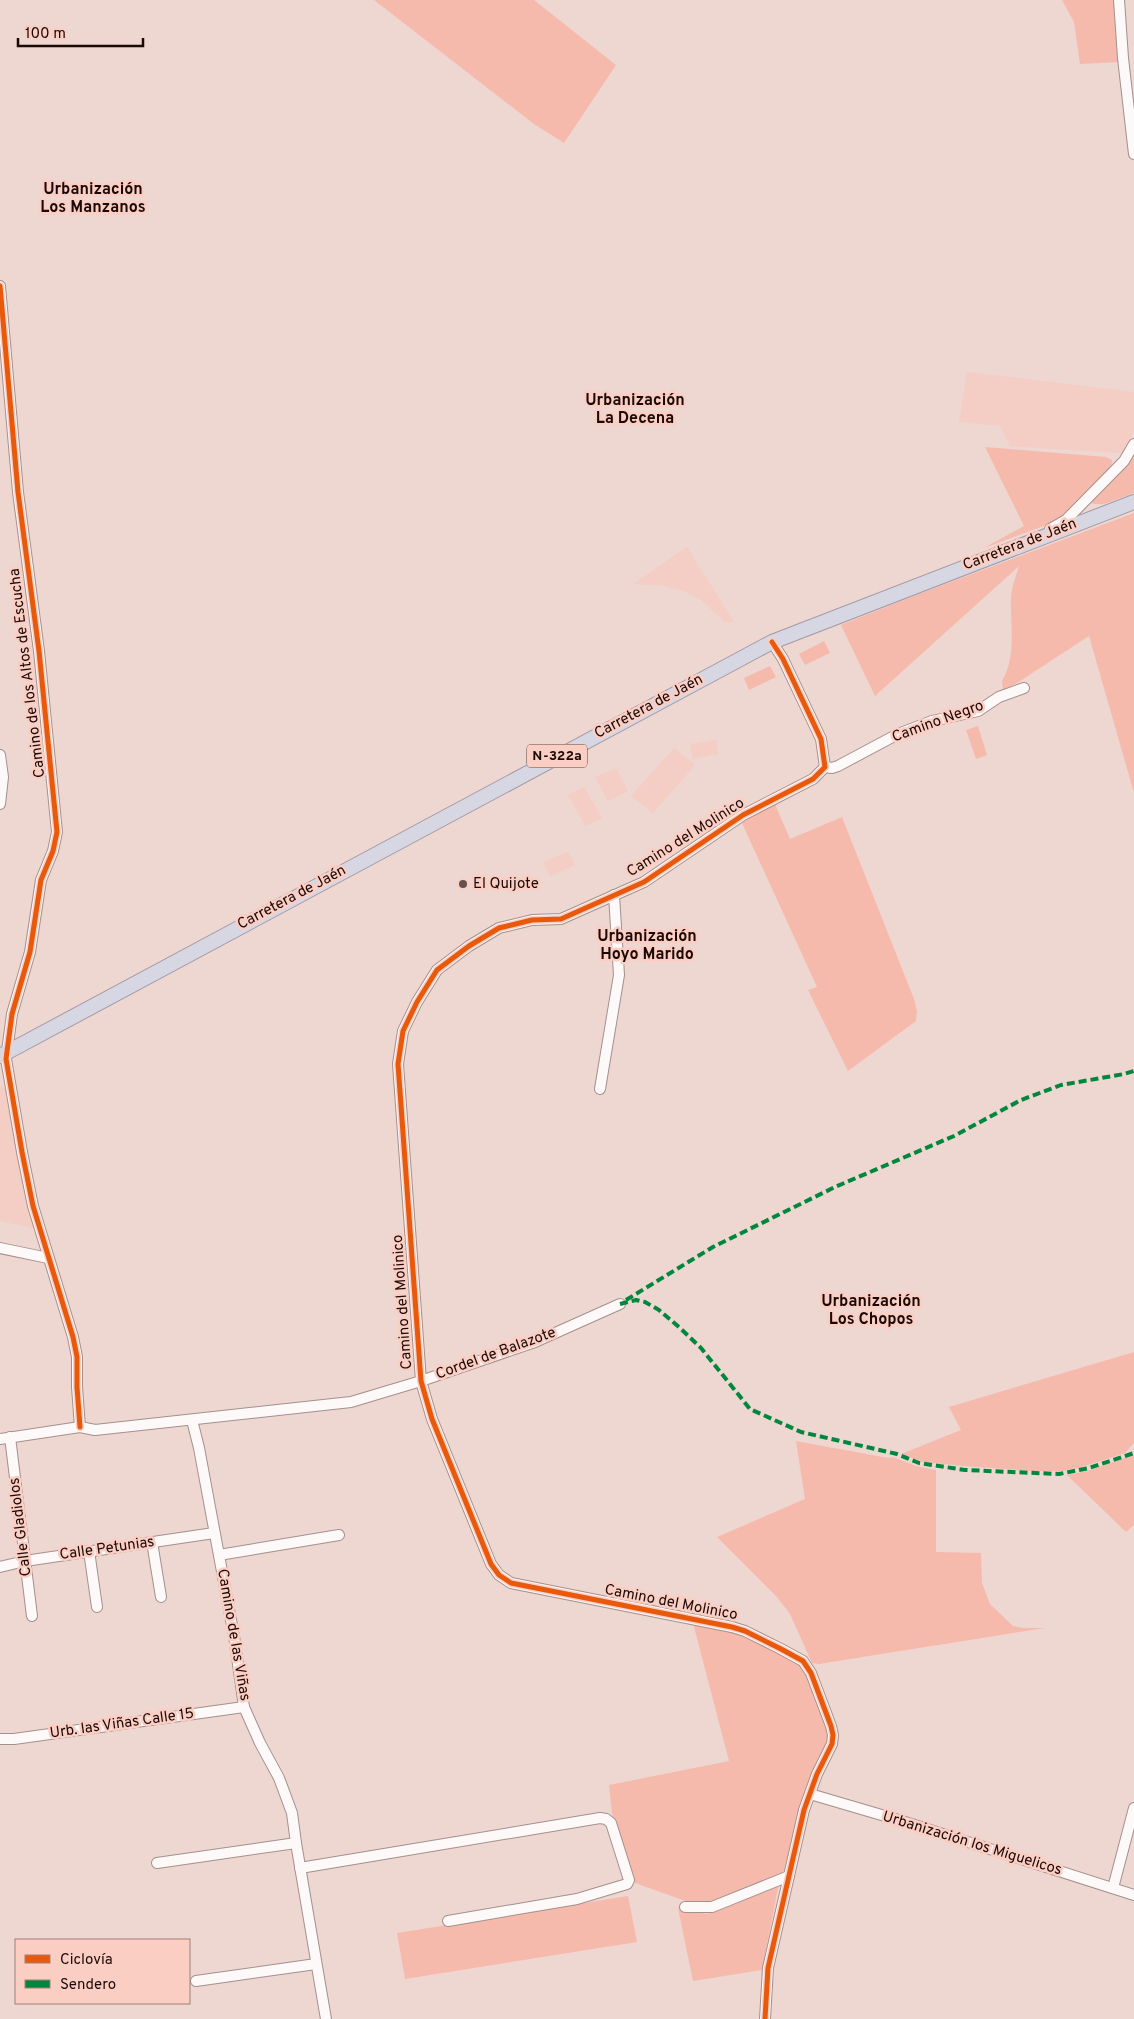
<svg xmlns="http://www.w3.org/2000/svg" width="1134" height="2019" font-family="Overpass,sans-serif">
  <style>
    .built { fill: #f4cdc4 }
    .green { fill: #f6baad }
    .lines { fill: none; stroke-linecap: round; stroke-linejoin: round }
    .minor-casing { stroke: #a4908c; stroke-width: 12 }
    .highway-casing { stroke: #a39aa5; stroke-width: 16 }
    .minor { stroke: #fcf9f8; stroke-width: 10 }
    .highway { stroke: #d7d6e3; stroke-width: 14 }
    .quiet { stroke: #00873e; stroke-width: 4; stroke-dasharray: 8 4; stroke-linecap: butt }
    .cycleway-casing { stroke: #fbcec4; stroke-width: 8 }
    .cycleway { stroke: #e8590c; stroke-width: 5 }
    .poi-dot { fill: #65514d; stroke: #fbcec4; stroke-width: 2 }
    .labels { text-anchor: middle; dominant-baseline: central; stroke-width: 5; stroke-linejoin: round; paint-order: stroke }
    .shield { fill: #fbcec4; stroke: #5e443f; stroke-width: 1 }
    .shield-label { font-size: 14px; font-weight: bold; fill: #1b0906 }
    .street-label { font-size: 15px; fill: #1b0906; stroke: #fbcec4 }
    .poi-label { font-size: 15px; fill: #1b0906; stroke: #fbcec4; text-anchor: start }
    .neighbourhood-label { font-size: 16px; font-weight: bold; fill: #1b0906; stroke: #fbcec4 }
  </style>
  <rect width="100%" height="100%" fill="#eed6d1"/>
  <g class="built">
    <path d="M967 372 1134 392V431L1126 451 1121 453 1010 446 1000 426 959 422Z"/>
    <path d="M687 547 690 552 734 622H725L701 600 684 591 664 586 633 584Z"/>
    <path d="M716 740 718 754 693 759 690 744Z"/>
    <path d="M674 748 695 765 653 813 631 796Z"/>
    <path d="M616 768 628 791 608 801 595 777Z"/>
    <path d="M584 787 602 818 586 826 568 795Z"/>
    <path d="M568 852 575 865 550 876 543 862Z"/>
    <path d="M0 1086 8 1091 37 1229 0 1221Z"/>
  </g>
  <g class="green">
    <path d="M374 0H534L616 65 564 143 534 124Z"/>
    <path d="M1062 0H1116L1121 62 1080 64 1074 22Z"/>
    <path d="M985 447 1106 457 1112 460 1111 471 1057 521 984 548 1024 526Z"/>
    <path d="M1134 449V493L1104 504H1093L1091 500Z"/>
    <path d="M1134 513V793L1089 636 1017 683 1003 690 1002 681C1017 656 1010 624 1011 596 1012 586 1016 576 1019 566L875 696 841 625 906 599Z"/>
    <path d="M824 641 830 653 805 665 799 654Z"/>
    <path d="M770 666 776 677 749 690 744 678Z"/>
    <path d="M978 726 987 755 976 759 966 730Z"/>
    <path d="M774 802 790 839 842 817 914 999 917 1011 916 1021 848 1071 808 990 817 987 741 821Z"/>
    <path d="M1134 1352V1443L1125 1453 1079 1468 1062 1471H1031L964 1466 923 1462 901 1454 961 1430 949 1407Z"/>
    <path d="M796 1441 888 1458 893 1457 916 1466 936 1470V1552L981 1553 982 1583 990 1604 1013 1626 1023 1628H1045L819 1664 812 1663 790 1614 777 1597 717 1537 805 1499Z"/>
    <path d="M1134 1455V1525L1126 1532 1067 1475 1087 1471Z"/>
    <path d="M693 1623 737 1633 792 1659 802 1667 809 1676 827 1725 830 1742 800 1812 783 1873 716 1903H691L635 1883 631 1875 612 1813 609 1785 729 1761Z"/>
    <path d="M779 1883 762 1970 693 1981 678 1908 707 1914Z"/>
    <path d="M628 1896 637 1942 405 1979 397 1933Z"/>
  </g>
  <g class="lines">
    <g class="minor-casing">
      <g id="minor">
        <path d="M1119 0 1123 58 1134 154"/>
        <path d="M0 286 18 492 39 651 57 832 53 851 41 880 30 952 12 1014 6 1059 22 1152 33 1206 73 1337 77 1357V1387L80 1427"/>
        <path d="M1050 529 1066 520 1124 461 1134 444"/>
        <path d="M0 755 3 777 0 804"/>
        <path d="M825 767 832 768 838 766 898 734 932 721 978 711 999 697 1024 688"/>
        <path d="M600 1089 619 975 614 895"/>
        <path d="M0 1248 48 1258"/>
        <path d="M192 1420 199 1448 234 1636 244 1707 260 1743 279 1778 292 1813 296 1843 326 2019"/>
        <path d="M10 1437 32 1616"/>
        <path d="M0 1439 80 1427 95 1430 351 1402 421 1381 535 1342 620 1304"/>
        <path d="M152 1542 161 1597"/>
        <path d="M89 1551 97 1607"/>
        <path d="M219 1555 339 1535"/>
        <path d="M0 1567 25 1561 214 1533"/>
        <path d="M0 1739H14L244 1707"/>
        <path d="M810 1794 902 1821 1134 1895"/>
        <path d="M157 1863 296 1843"/>
        <path d="M300 1868 600 1818 606 1819 611 1823 629 1880 627 1884 577 1899 448 1921"/>
        <path d="M1113 1888 1134 1808"/>
        <path d="M685 1907H712L789 1876"/>
        <path d="M196 1981 316 1964"/>
        <path d="M765 2019 768 1968 804 1810 817 1774 832 1744 833 1735 831 1726 811 1673 803 1661 781 1649 745 1631 732 1627 511 1583 499 1575 491 1564 432 1419 421 1381 398 1064 403 1031 417 1002 437 970 469 946 499 928 532 920 561 919 644 882 743 815 813 779 825 767 821 739 783 659 772 642"/>
      </g>
    </g>
    <g class="highway-casing">
      <path id="highway" d="M0 1056 772 642 1134 502"/>
    </g>
    <use href="#minor" class="minor"/>
    <use href="#highway" class="highway"/>
    <g class="quiet">
      <path d="M626 1300 713 1247 835 1187 954 1136 1021 1100 1061 1085 1124 1074 1134 1071"/>
      <path d="M620 1304 636 1300 645 1302 659 1310 679 1327 701 1348 750 1409 801 1432 897 1454 919 1463 965 1470 1059 1474 1089 1468 1134 1453"/>
    </g>
    <g class="cycleway-casing">
      <g id="cycleway">
        <path d="M0 286 18 492 39 651 57 832 53 851 41 880 30 952 12 1014 6 1059 22 1152 33 1206 73 1337 77 1357V1387L80 1427"/>
        <path d="M765 2019 768 1968 804 1810 817 1774 832 1744 833 1735 831 1726 811 1673 803 1661 781 1649 745 1631 732 1627 511 1583 499 1575 491 1564 432 1419 421 1381 398 1064 403 1031 417 1002 437 970 469 946 499 928 532 920 561 919 644 882 743 815 813 779 825 767 821 739 783 659 772 642"/>
      </g>
    </g>
    <use href="#cycleway" class="cycleway"/>
  </g>
  <circle class="poi-dot" cx="463" cy="884" r="5"/>
  <g class="labels">
    <rect class="shield" x="527" y="744.5" width="60" height="23" rx="4"/>
    <g class="shield-label">
      <text x="557" y="756">N-322a</text>
    </g>
    <g class="street-label">
      <text transform="translate(1020 545) rotate(-21)">Carretera de Jaén</text>
      <text transform="translate(28 673) rotate(-97)">Camino de los Altos de Escucha</text>
      <text transform="translate(649 707) rotate(-28)">Carretera de Jaén</text>
      <text transform="translate(938 722) rotate(-20)">Camino Negro</text>
      <text transform="translate(686 838) rotate(-32)">Camino del Molinico</text>
      <text transform="translate(292 898) rotate(-28)">Carretera de Jaén</text>
      <text transform="translate(403 1302) rotate(-94)">Camino del Molinico</text>
      <text transform="translate(496 1354) rotate(-20)">Cordel de Balazote</text>
      <text transform="translate(21 1527) rotate(-97)">Calle Gladiolos</text>
      <text transform="translate(107 1549) rotate(-8)">Calle Petunias</text>
      <text transform="translate(671 1603) rotate(11)">Camino del Molinico</text>
      <text transform="translate(233 1635) rotate(80)">Camino de las Viñas</text>
      <text transform="translate(122 1724) rotate(-8)">Urb. las Viñas Calle 15</text>
      <text transform="translate(972 1844) rotate(17)">Urbanización los Miguelicos</text>
    </g>
    <g class="poi-label">
      <text x="473" y="884">El Quijote</text>
    </g>
    <g class="neighbourhood-label">
      <text x="93" y="190">Urbanización<tspan x="93" dy="18">Los Manzanos</tspan></text>
      <text x="635" y="401">Urbanización<tspan x="635" dy="18">La Decena</tspan></text>
      <text x="647" y="937">Urbanización<tspan x="647" dy="18">Hoyo Marido</tspan></text>
      <text x="871" y="1302">Urbanización<tspan x="871" dy="18">Los Chopos</tspan></text>
    </g>
  </g>
  <rect x="15" y="1939" width="175" height="65" fill="#fbcec4" stroke="#a17f78"/>
  <rect x="25" y="1955" width="25" height="8" fill="#e8590c" stroke="#a17f78"/>
  <text x="60" y="1964" font-size="15" fill="#1b0906">Ciclovía</text>
  <rect x="25" y="1980" width="25" height="8" fill="#00873e" stroke="#a17f78"/>
  <text x="60" y="1989" font-size="15" fill="#1b0906">Sendero</text>
  <path d="M18 38v8h125v-8" fill="none" stroke="#1b0906" stroke-width="2.5"/>
  <text x="25" y="38" font-size="15" fill="#1b0906" stroke="#fbcec4" stroke-width="4" paint-order="stroke">100 m</text>
</svg>
